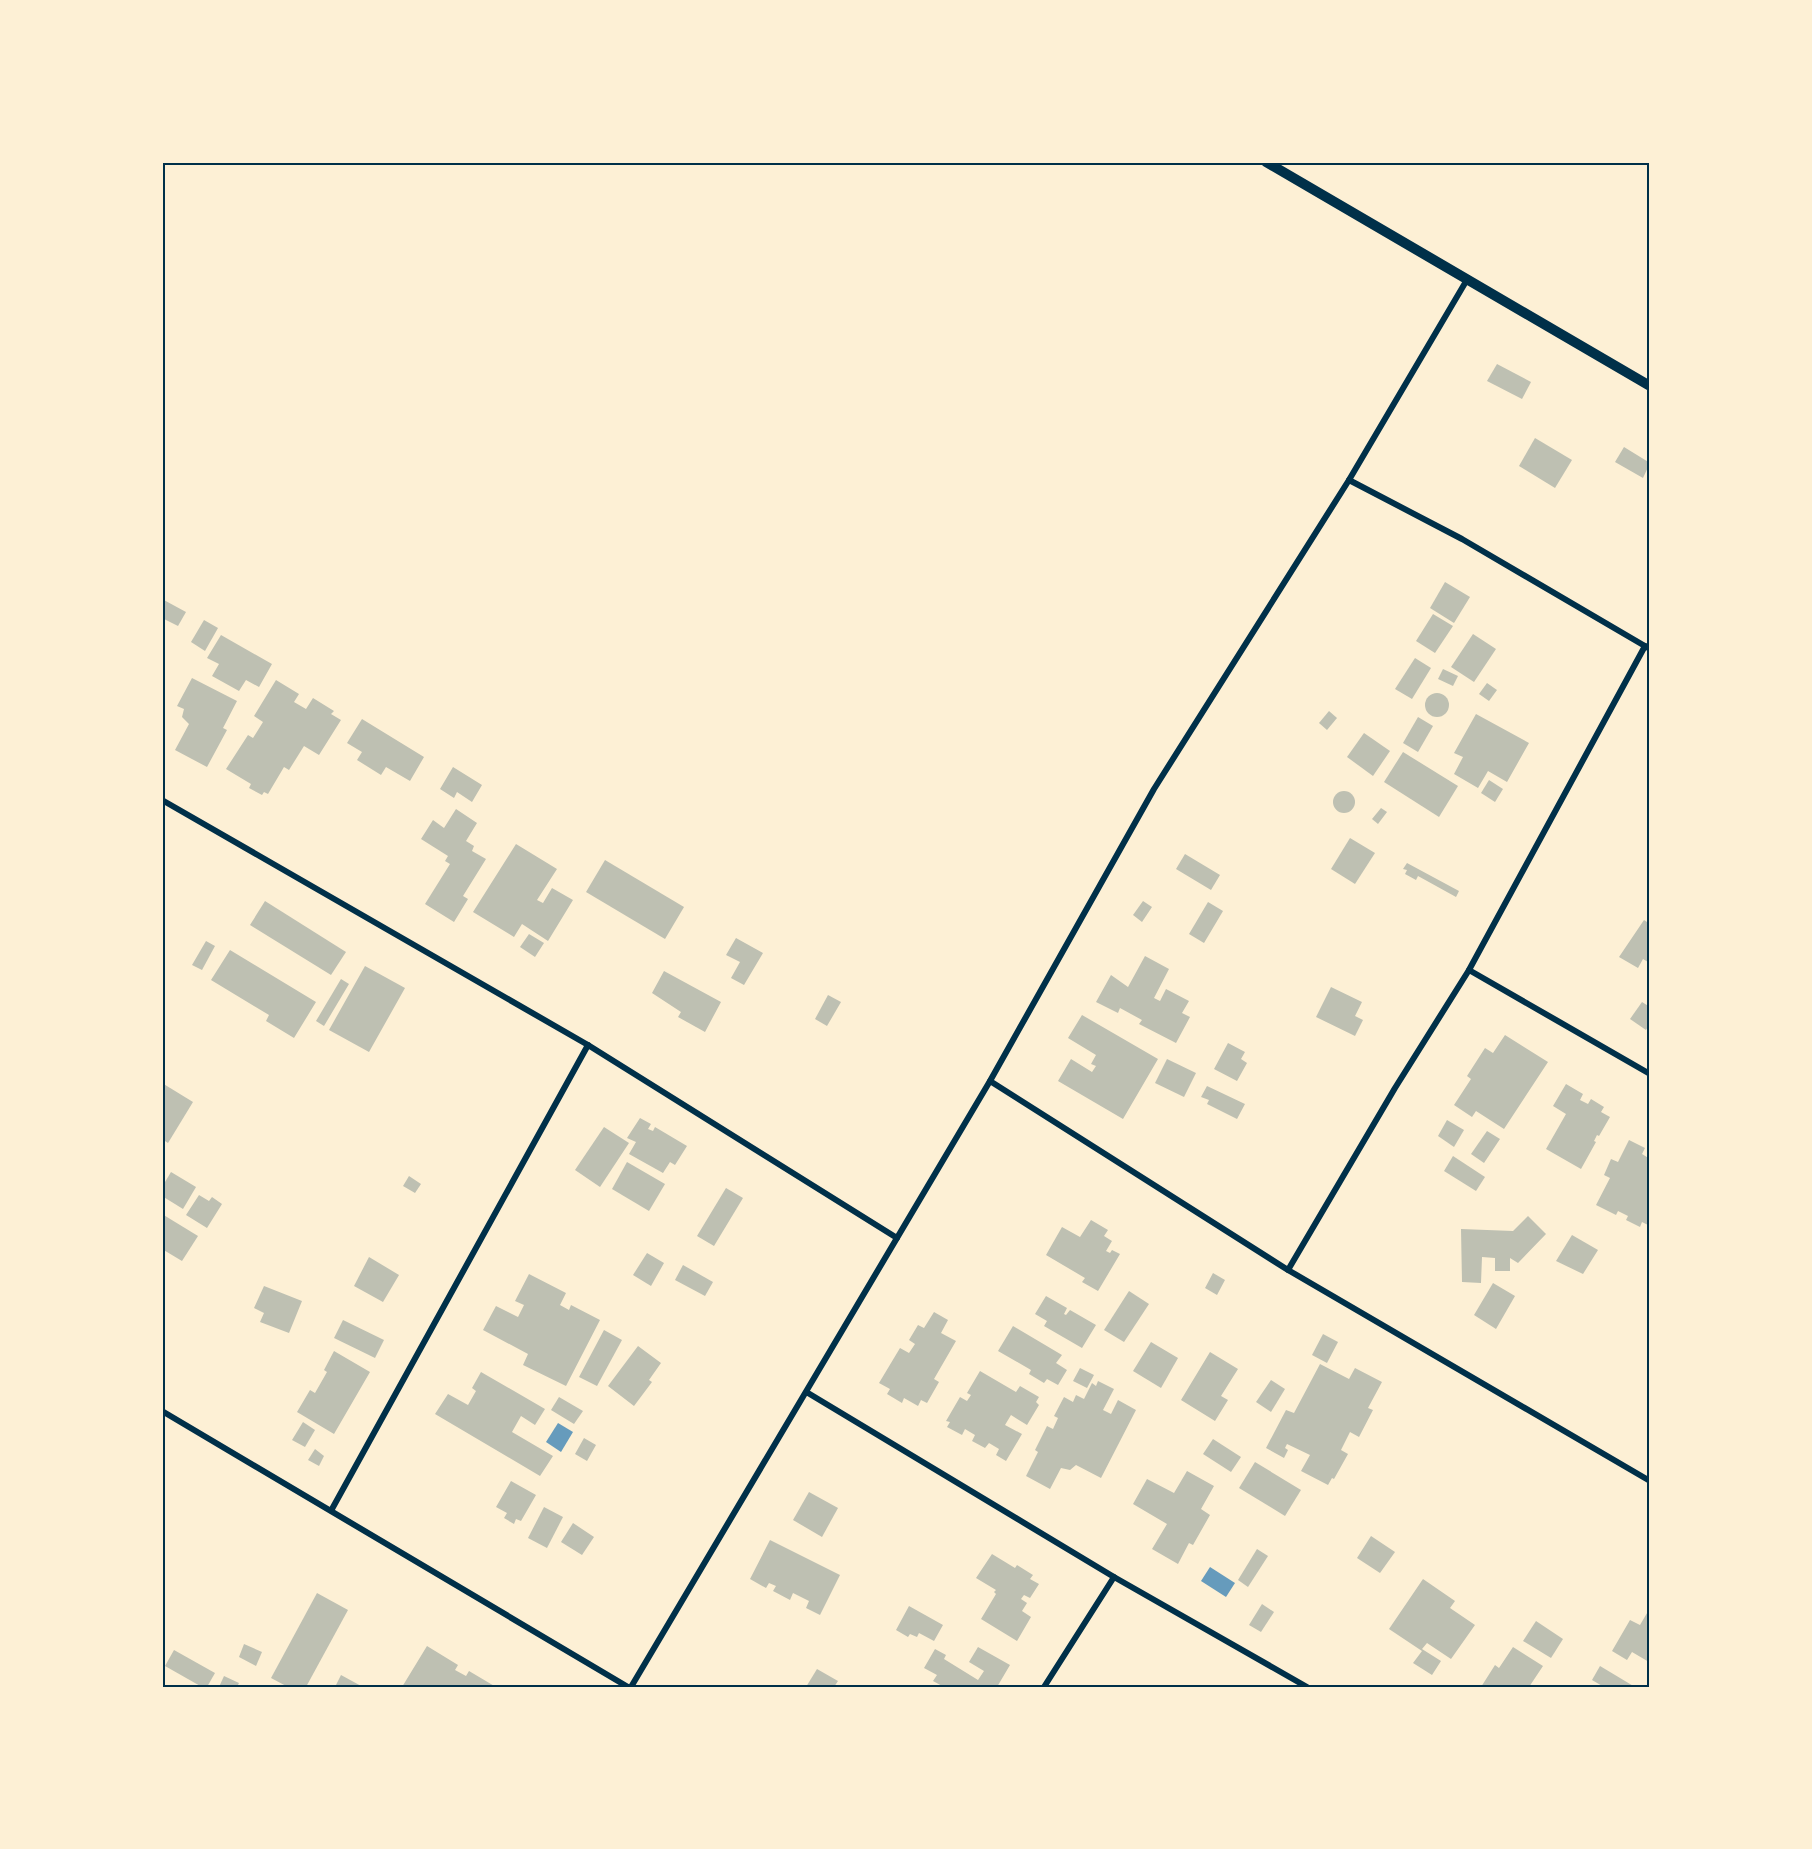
<svg xmlns="http://www.w3.org/2000/svg" width="1812" height="1849" font-family="'PT Serif',serif">
  <style>
    .water { fill: #669bbc }
    .building { fill: #bec0b2 }
    .lines { fill: none; stroke-linecap: round; stroke-linejoin: round }
    .minor { stroke: #003049; stroke-width: 6 }
    .tertiary { stroke: #003049; stroke-width: 10 }
    .neatline { fill: none; stroke: #003049; stroke-width: 2 }
  </style>
  <rect width="100%" height="100%" fill="#fdf0d5"/>
  <g class="water">
    <path d="M558 1423 573 1432 561 1452 546 1442Z"/>
    <path d="M1210 1567 1235 1583 1226 1597 1201 1581Z"/>
  </g>
  <g class="building">
    <path d="M1497 364 1531 382 1522 399 1487 381Z"/>
    <path d="M1535 438 1572 460 1555 488 1519 466Z"/>
    <path d="M1624 447 1650 463 1643 478 1615 462Z"/>
    <path d="M1445 582 1470 597 1454 623 1430 608Z"/>
    <path d="M162 599 186 612 178 626 162 618Z"/>
    <path d="M1433 614 1453 626 1435 653 1416 641Z"/>
    <path d="M204 620 218 628 205 651 191 642Z"/>
    <path d="M1473 634 1496 649 1474 682 1451 667Z"/>
    <path d="M221 635 272 664 259 687 246 680 239 691 212 676 219 664 207 658Z"/>
    <path d="M1415 658 1431 668 1412 699 1395 689Z"/>
    <path d="M1443 669 1458 676 1453 686 1438 679Z"/>
    <path d="M192 678 237 701 223 728 227 730 207 767 175 750 189 724 182 717 184 709 177 706Z"/>
    <path d="M276 680 299 694 294 702 306 709 313 698 334 711 331 714 341 720 319 755 304 746 289 770 284 767 268 794 264 792 262 795 249 788 251 784 226 769 248 735 253 738 263 722 254 716Z"/>
    <path d="M1487 683 1497 690 1489 701 1479 694Z"/>
    <circle cx="1437" cy="705" r="12"/>
    <path d="M1329 711 1337 718 1327 730 1319 723Z"/>
    <path d="M1476 714 1529 743 1507 782 1488 771 1478 788 1454 774 1463 757 1454 753Z"/>
    <path d="M1418 717 1433 726 1418 752 1403 743Z"/>
    <path d="M362 719 424 757 410 781 386 767 381 775 357 760 362 752 347 743Z"/>
    <path d="M1364 733 1390 751 1373 776 1347 757Z"/>
    <path d="M1403 752 1458 786 1439 817 1384 782Z"/>
    <path d="M453 767 482 785 472 802 457 792 454 798 440 789Z"/>
    <path d="M1489 780 1503 789 1495 802 1481 793Z"/>
    <circle cx="1344" cy="802" r="11"/>
    <path d="M1381 808 1387 812 1378 824 1372 819Z"/>
    <path d="M456 809 477 823 466 841 474 846 472 851 486 859 463 896 468 899 454 922 425 904 450 864 445 861 448 856 421 839 433 820 444 828Z"/>
    <path d="M1350 838 1375 853 1355 884 1331 869Z"/>
    <path d="M516 844 557 869 537 900 543 903 552 888 573 900 548 941 522 924 514 937 473 912Z"/>
    <path d="M1185 854 1220 875 1211 890 1176 869Z"/>
    <path d="M605 860 684 907 665 939 586 892Z"/>
    <path d="M1407 863 1459 891 1456 897 1418 876 1416 880 1405 874 1407 870 1403 869Z"/>
    <path d="M265 901 346 952 331 975 250 925Z"/>
    <path d="M1143 901 1152 907 1142 922 1133 915Z"/>
    <path d="M1208 902 1223 911 1204 943 1189 934Z"/>
    <path d="M1644 920 1650 924V959L1648 962 1643 959 1638 968 1619 957Z"/>
    <path d="M529 934 544 943 535 957 520 947Z"/>
    <path d="M736 938 763 953 744 985 731 978 740 962 726 955Z"/>
    <path d="M206 941 215 946 202 970 192 965Z"/>
    <path d="M230 950 316 1002 294 1038 266 1021 269 1015 211 980Z"/>
    <path d="M1145 956 1169 969 1154 998 1160 1001 1166 989 1189 1001 1182 1013 1190 1017 1176 1043 1139 1024 1142 1020 1120 1008 1118 1013 1096 1002 1111 975 1128 987Z"/>
    <path d="M365 966 405 988 369 1052 329 1030Z"/>
    <path d="M664 971 721 1002 705 1032 678 1017 681 1012 652 993Z"/>
    <path d="M341 979 349 984 324 1026 316 1021Z"/>
    <path d="M1331 987 1362 1002 1355 1016 1363 1020 1355 1036 1316 1017Z"/>
    <path d="M828 995 841 1002 827 1026 815 1019Z"/>
    <path d="M1642 1002 1650 1007V1023L1646 1030 1630 1019Z"/>
    <path d="M1082 1015 1158 1059 1123 1119 1058 1081 1071 1059 1092 1072 1096 1066 1091 1064 1096 1055 1068 1038Z"/>
    <path d="M1505 1035 1548 1062 1504 1129 1476 1111 1472 1117 1454 1105 1471 1079 1467 1076 1485 1048 1493 1053Z"/>
    <path d="M1228 1043 1245 1052 1241 1059 1247 1063 1237 1081 1214 1069Z"/>
    <path d="M1167 1059 1196 1073 1184 1097 1155 1083Z"/>
    <path d="M162 1083 193 1102 168 1143 162 1139Z"/>
    <path d="M1566 1084 1583 1094 1580 1100 1588 1104 1591 1099 1604 1107 1601 1112 1610 1117 1599 1136 1597 1135 1594 1141 1596 1142 1581 1169 1546 1149 1566 1114 1553 1106Z"/>
    <path d="M1207 1086 1245 1104 1237 1119 1207 1104 1209 1100 1201 1097Z"/>
    <path d="M640 1118 651 1124 648 1129 653 1131 655 1127 687 1146 675 1165 670 1162 663 1173 629 1154 636 1142 627 1138Z"/>
    <path d="M1447 1120 1464 1130 1454 1147 1438 1136Z"/>
    <path d="M604 1127 629 1143 600 1187 575 1170Z"/>
    <path d="M1487 1131 1500 1139 1484 1163 1471 1154Z"/>
    <path d="M1629 1140 1645 1148 1642 1154 1650 1159V1226L1642 1222 1640 1227 1626 1220 1628 1216 1618 1211 1616 1215 1596 1205 1610 1178 1604 1175 1611 1159 1618 1162Z"/>
    <path d="M1453 1156 1485 1177 1476 1191 1444 1171Z"/>
    <path d="M627 1162 665 1184 649 1211 612 1189Z"/>
    <path d="M171 1172 196 1187 183 1209 162 1196V1187Z"/>
    <path d="M409 1176 421 1184 415 1193 403 1186Z"/>
    <path d="M726 1188 743 1198 714 1246 697 1236Z"/>
    <path d="M199 1195 209 1201 212 1197 222 1204 207 1228 186 1215Z"/>
    <path d="M162 1214 198 1236 182 1261 162 1249Z"/>
    <path d="M1528 1216 1546 1234 1518 1263 1510 1258V1271H1495V1258L1482 1257 1481 1283 1462 1282 1461 1229 1513 1231Z"/>
    <path d="M1091 1220 1108 1230 1104 1236 1112 1241 1106 1251 1110 1253 1112 1250 1120 1254 1098 1291 1082 1282 1085 1278 1046 1255 1062 1227 1080 1237Z"/>
    <path d="M1572 1235 1598 1250 1583 1274 1556 1261Z"/>
    <path d="M647 1253 664 1263 651 1286 633 1275Z"/>
    <path d="M369 1257 399 1275 383 1302 354 1286Z"/>
    <path d="M683 1265 713 1282 705 1296 675 1280Z"/>
    <path d="M1213 1273 1225 1280 1217 1295 1205 1288Z"/>
    <path d="M529 1274 566 1293 560 1305 569 1310 571 1305 600 1320 566 1386 523 1365 528 1354 483 1330 496 1306 518 1317 524 1305 515 1301Z"/>
    <path d="M1493 1283 1515 1296 1496 1329 1474 1315Z"/>
    <path d="M264 1286 302 1301 289 1333 260 1322 264 1313 254 1308Z"/>
    <path d="M1129 1291 1149 1304 1124 1342 1104 1330Z"/>
    <path d="M1046 1296 1067 1308 1064 1314 1066 1315 1070 1310 1096 1325 1082 1348 1044 1326 1047 1321 1035 1314Z"/>
    <path d="M934 1312 948 1320 941 1333 956 1341 934 1379 939 1382 927 1403 921 1400 918 1406 904 1398 902 1403 887 1394 890 1389 879 1383 900 1348 909 1353 915 1344 909 1340 918 1325 924 1328Z"/>
    <path d="M343 1320 384 1340 375 1358 334 1338Z"/>
    <path d="M1013 1326 1062 1355 1056 1363 1067 1370 1058 1385 1047 1379 1044 1383 1029 1374 1031 1370 998 1351Z"/>
    <path d="M604 1330 622 1340 597 1386 579 1377Z"/>
    <path d="M1323 1334 1338 1342 1327 1363 1312 1355Z"/>
    <path d="M1151 1342 1178 1358 1161 1388 1133 1371Z"/>
    <path d="M638 1346 661 1363 649 1380 652 1382 634 1406 608 1386Z"/>
    <path d="M334 1351 370 1372 334 1434 297 1412 310 1390 315 1393 327 1372 324 1370Z"/>
    <path d="M1210 1352 1238 1369 1221 1396 1228 1400 1215 1421 1181 1400Z"/>
    <path d="M1320 1364 1349 1379 1355 1368 1382 1382 1368 1408 1373 1410 1359 1437 1350 1432 1341 1450 1348 1454 1334 1479 1332 1478 1328 1485 1301 1471 1310 1455 1287 1444 1285 1448 1288 1450 1284 1458 1266 1448 1286 1410 1294 1413Z"/>
    <path d="M1080 1368 1094 1375 1087 1388 1073 1381Z"/>
    <path d="M980 1371 1016 1392 1020 1386 1039 1397 1036 1402 1039 1405 1027 1425 1011 1415 1005 1425 1022 1434 1006 1461 996 1455 999 1449 989 1443 985 1448 972 1441 975 1435 965 1429 962 1435 947 1427 950 1422 946 1421 960 1397 967 1401 971 1395 967 1393Z"/>
    <path d="M481 1372 545 1409 535 1425 521 1416 512 1432 553 1456 540 1476 435 1414 448 1394 468 1405 476 1391 472 1388Z"/>
    <path d="M1271 1380 1285 1389 1271 1412 1256 1402Z"/>
    <path d="M1098 1381 1114 1389 1103 1410 1111 1414 1118 1400 1136 1410 1101 1478 1076 1465 1070 1470 1061 1468 1050 1489 1026 1476 1038 1452 1035 1450 1047 1426 1053 1429 1058 1418 1054 1416 1064 1397 1073 1402 1076 1395 1084 1399 1092 1383 1096 1386Z"/>
    <path d="M559 1397 583 1411 574 1424 551 1410Z"/>
    <path d="M303 1422 315 1430 305 1447 292 1440Z"/>
    <path d="M584 1438 596 1445 587 1461 575 1454Z"/>
    <path d="M1213 1439 1241 1457 1231 1472 1203 1454Z"/>
    <path d="M315 1449 324 1456 319 1466 308 1460Z"/>
    <path d="M1255 1462 1301 1490 1285 1516 1239 1488Z"/>
    <path d="M1187 1471 1214 1486 1201 1509 1210 1515 1193 1545 1189 1543 1178 1564 1152 1549 1167 1524 1133 1504 1147 1479 1174 1493Z"/>
    <path d="M511 1481 536 1495 521 1521 516 1519 514 1524 504 1518 507 1513 496 1507Z"/>
    <path d="M809 1492 838 1508 822 1537 793 1520Z"/>
    <path d="M544 1507 563 1517 547 1548 528 1538Z"/>
    <path d="M573 1523 594 1537 582 1555 561 1542Z"/>
    <path d="M1371 1536 1395 1552 1380 1573 1357 1558Z"/>
    <path d="M770 1540 840 1575 820 1615 806 1608 809 1601 793 1593 790 1600 773 1591 776 1586 769 1583 766 1588 750 1579Z"/>
    <path d="M1257 1549 1268 1556 1248 1587 1238 1580Z"/>
    <path d="M992 1554 1015 1568 1017 1565 1033 1575 1030 1579 1039 1584 1030 1598 1024 1595 1021 1599 1027 1603 1022 1611 1031 1617 1017 1641 981 1619 996 1594 994 1592 996 1590 976 1578Z"/>
    <path d="M1423 1579 1455 1601 1450 1608 1475 1625 1451 1659 1427 1643 1422 1649 1441 1661 1432 1675 1413 1663 1422 1651 1389 1629Z"/>
    <path d="M317 1593 348 1610 306 1687H288L271 1678Z"/>
    <path d="M1262 1604 1274 1612 1261 1632 1249 1625Z"/>
    <path d="M909 1606 943 1625 934 1641 919 1633 917 1637 910 1634 908 1637 896 1630Z"/>
    <path d="M1650 1608V1667L1647 1666 1649 1662 1632 1652 1627 1660 1612 1651 1630 1620 1640 1625Z"/>
    <path d="M1536 1621 1563 1639 1551 1658 1523 1641Z"/>
    <path d="M244 1644 262 1652 256 1666 239 1657Z"/>
    <path d="M427 1646 458 1665 455 1670 466 1676 469 1671 496 1687H402Z"/>
    <path d="M978 1647 1010 1665 997 1687H944L933 1681 937 1675 924 1668 935 1649 946 1655 944 1659 978 1680 984 1671 969 1662Z"/>
    <path d="M1513 1647 1543 1666 1529 1687H1481L1495 1665 1499 1668Z"/>
    <path d="M174 1650 215 1673 207 1687H202L165 1666Z"/>
    <path d="M1600 1666 1635 1687H1604L1592 1680Z"/>
    <path d="M817 1669 838 1681 834 1687H806Z"/>
    <path d="M341 1675 363 1687H335Z"/>
    <path d="M224 1676 239 1683 237 1687H219Z"/>
  </g>
  <g class="lines">
    <g class="minor">
      <path d="M1349 480 1462 539 1650 649"/>
      <path d="M162 800 588 1045 897 1238"/>
      <path d="M1469 970 1650 1074"/>
      <path d="M990 1081 1288 1270 1650 1481"/>
      <path d="M1288 1270 1395 1088 1469 970 1645 646"/>
      <path d="M808 1393 1114 1577 1307 1687"/>
      <path d="M162 1411 628 1687"/>
      <path d="M332 1509 588 1045"/>
      <path d="M631 1687 990 1081 1154 789 1349 480 1468 278"/>
      <path d="M1044 1687 1114 1577"/>
    </g>
    <path class="tertiary" d="M1266 162 1650 386"/>
  </g>
  <rect width="1812" height="1849" fill="none" stroke="#fdf0d5" stroke-width="327"/>
  <rect x="164" y="164" width="1484" height="1522" class="neatline"/>
</svg>
